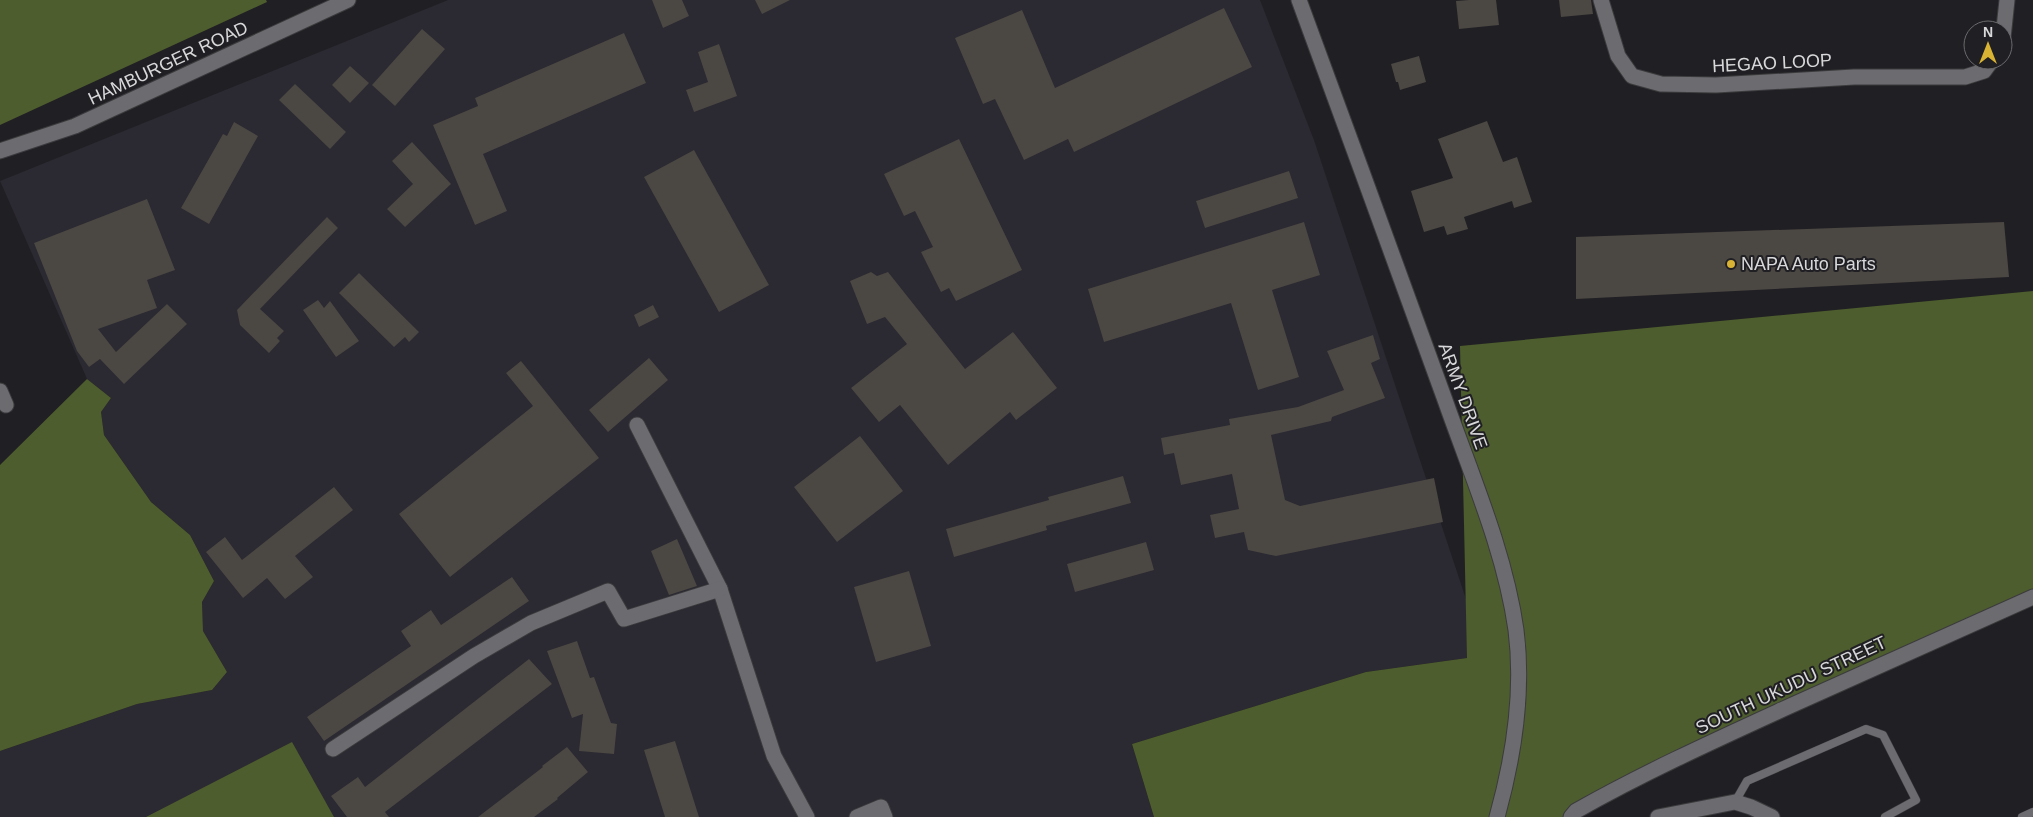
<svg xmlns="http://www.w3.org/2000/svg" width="2033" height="817" font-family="Arial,sans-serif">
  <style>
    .built { fill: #2b2931 }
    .forest { fill: #4d5d2e }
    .building { fill: #4b4743 }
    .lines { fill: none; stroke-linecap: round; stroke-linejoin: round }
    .service-casing { stroke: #3b3b3d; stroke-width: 9 }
    .minor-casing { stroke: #3b3b3d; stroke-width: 17 }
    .tertiary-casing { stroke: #3b3b3d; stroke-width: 17 }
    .secondary-casing { stroke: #3b3b3d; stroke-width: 17 }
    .service { stroke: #6c6b70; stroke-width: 8 }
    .minor { stroke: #6c6b70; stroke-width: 15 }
    .tertiary { stroke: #6c6b70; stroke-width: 15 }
    .secondary { stroke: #6c6b70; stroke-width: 15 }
    .poi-dot { fill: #d9b434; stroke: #201f23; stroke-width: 2 }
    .labels { text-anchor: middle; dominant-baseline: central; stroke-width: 4; stroke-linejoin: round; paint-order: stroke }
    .street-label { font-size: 18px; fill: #d8d8da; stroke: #201f23 }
    .poi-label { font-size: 18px; fill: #d8d8da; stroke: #201f23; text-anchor: start }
  </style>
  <rect width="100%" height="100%" fill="#201f23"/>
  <path class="built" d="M448 0H1260L1314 140 1467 602V658L1366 672 1132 744 1154 817H0V751L137 704 212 690 227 672 203 631 202 602 214 581 190 535 151 502 104 435 101 412 111 398 87 379 0 181Z"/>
  <g class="forest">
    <path d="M0 0H266L267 2 0 125Z"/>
    <path d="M2033 291V598L1685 754 1563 817H1154L1132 744 1366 672 1467 658 1460 346Z"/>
    <path d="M87 379 111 398 101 412 104 435 151 502 190 535 214 581 202 602 203 631 227 672 212 690 137 704 0 751V465Z"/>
    <path d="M292 742 334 817H146Z"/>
  </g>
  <g class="building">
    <path d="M652 0H682L689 16 663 28Z"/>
    <path d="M755 0H790L762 14Z"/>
    <path d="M1469 0H1496L1499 25 1459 29 1456 1Z"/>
    <path d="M1559 0H1591L1593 14 1561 17Z"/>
    <path d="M1224 8 1252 67 1074 152 1068 139 1024 160 995 99 983 104 955 38 1022 10 1055 88Z"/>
    <path d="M422 29 445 49 395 106 372 85Z"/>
    <path d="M624 33 646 83 483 154 507 211 475 225 433 125 478 106 475 98Z"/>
    <path d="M719 44 737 96 694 112 686 90 708 82 698 52Z"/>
    <path d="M1419 56 1426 82 1400 90 1398 82H1396L1391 64Z"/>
    <path d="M350 66 369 83 350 103 332 85Z"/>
    <path d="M295 84 346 132 330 149 279 100Z"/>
    <path d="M1487 121 1503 162 1517 157 1532 202 1514 208 1512 201 1464 217 1468 229 1447 235 1444 226 1424 232 1411 191 1453 178 1438 139Z"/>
    <path d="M234 122 258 136 209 224 181 208 223 134 227 136Z"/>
    <path d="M959 139 1022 270 956 301 949 288 941 292 921 252 933 247 915 211 904 216 884 174Z"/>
    <path d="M412 142 451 184 405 227 387 209 413 184 392 161Z"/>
    <path d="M694 150 769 285 719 312 644 177Z"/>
    <path d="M1289 171 1298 198 1205 228 1196 201Z"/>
    <path d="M147 199 175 270 147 280 157 308 98 329 116 352 167 304 187 324 124 384 100 359 89 367 77 351 34 243Z"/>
    <path d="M327 217 338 228 260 309 284 331 277 338 280 341 269 353 240 325 237 310Z"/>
    <path d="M1304 222 1320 275 1272 290 1299 377 1258 390 1231 303 1104 342 1088 289Z"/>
    <path d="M2004 222 2009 277 1576 299V237Z"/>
    <path d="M871 272 877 276 888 272 965 369 1013 332 1057 388 1016 420 1010 412 948 465 900 405 879 422 851 388 907 344 885 317 867 324 850 281Z"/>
    <path d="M359 273 419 332 409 342 405 337 394 347 339 293Z"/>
    <path d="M318 300 324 308 330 301 359 341 336 357 303 310Z"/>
    <path d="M653 305 659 317 639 327 634 315Z"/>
    <path d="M1373 335 1380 359 1371 363 1385 398 1332 417 1331 421 1271 435 1285 500 1300 506 1434 478 1443 522 1276 556 1248 550 1244 532 1215 538 1210 515 1239 509 1232 474 1181 485 1174 453 1164 455 1161 438 1230 425 1229 419 1298 407 1344 390 1327 351Z"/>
    <path d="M649 358 668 380 608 432 589 410Z"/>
    <path d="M521 361 599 458 450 577 399 514 533 406 506 373Z"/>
    <path d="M860 436 903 491 837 542 794 487Z"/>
    <path d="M1123 476 1131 503 1046 526 1047 530 954 557 946 529 1049 500 1048 497Z"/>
    <path d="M334 487 353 510 295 556 313 577 285 599 267 578 243 598 206 552 225 537 242 560Z"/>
    <path d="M677 539 697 586 669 595 651 551Z"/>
    <path d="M1146 542 1154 570 1075 592 1067 564Z"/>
    <path d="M909 571 931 646 876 662 854 587Z"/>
    <path d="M512 577 529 601 324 741 307 717 411 646 401 631 431 610 441 625Z"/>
    <path d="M577 641 590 678 594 677 611 723 617 724 614 754 579 751 583 714 572 718 547 651Z"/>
    <path d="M529 659 552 684 385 812 389 817H347L331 796 358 777 365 787Z"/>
    <path d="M675 741 699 817H665L644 750Z"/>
    <path d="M567 747 588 772 557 798 558 799 534 817H478L543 767 542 766Z"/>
  </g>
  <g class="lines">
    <g class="service-casing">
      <g id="service">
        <path d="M1735 802 1747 781 1866 729 1883 735 1916 800 1885 817"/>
        <path d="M2022 817 2033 812"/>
      </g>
    </g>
    <g class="minor-casing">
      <g id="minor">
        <path d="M1601 0 1618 56 1632 76 1661 84 1716 85 1854 77H1965L1984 71 1992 60"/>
        <path d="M2003 38 2007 0"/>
        <path d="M0 391 6 405"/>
        <path d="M637 425 720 589 774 756 807 817"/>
        <path d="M333 749 474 656 531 623 608 591 624 619 720 589"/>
        <path d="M857 817 881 807 885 817"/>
        <path d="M1571 817 1576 811C1645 772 1718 739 1790 706 1871 669 1952 633 2033 597"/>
        <path d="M1658 817 1735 802 1751 807 1772 817"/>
      </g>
    </g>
    <g class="tertiary-casing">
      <path id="tertiary" d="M0 151 75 126 348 0"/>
    </g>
    <g class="secondary-casing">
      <path id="secondary" d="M1299 0C1348 133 1397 267 1445 400 1471 474 1505 552 1516 630 1524 693 1514 756 1497 817"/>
    </g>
    <use href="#service" class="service"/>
    <use href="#minor" class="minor"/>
    <use href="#tertiary" class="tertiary"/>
    <use href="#secondary" class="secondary"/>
  </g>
  <circle class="poi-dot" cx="1731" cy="264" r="5"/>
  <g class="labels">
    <g class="street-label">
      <text transform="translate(168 63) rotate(-25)">HAMBURGER ROAD</text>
      <text transform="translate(1772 63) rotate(-3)">HEGAO LOOP</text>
      <text transform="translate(1463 396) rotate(70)">ARMY DRIVE</text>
      <text transform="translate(1791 685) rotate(-25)">SOUTH UKUDU STREET</text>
    </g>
    <g class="poi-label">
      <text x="1741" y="264">NAPA Auto Parts</text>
    </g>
  </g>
  <g transform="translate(1988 45)"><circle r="24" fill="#201f23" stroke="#6a696c"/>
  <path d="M0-4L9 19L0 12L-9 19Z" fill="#d9b434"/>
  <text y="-8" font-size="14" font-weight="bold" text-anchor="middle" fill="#d8d8da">N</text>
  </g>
</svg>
